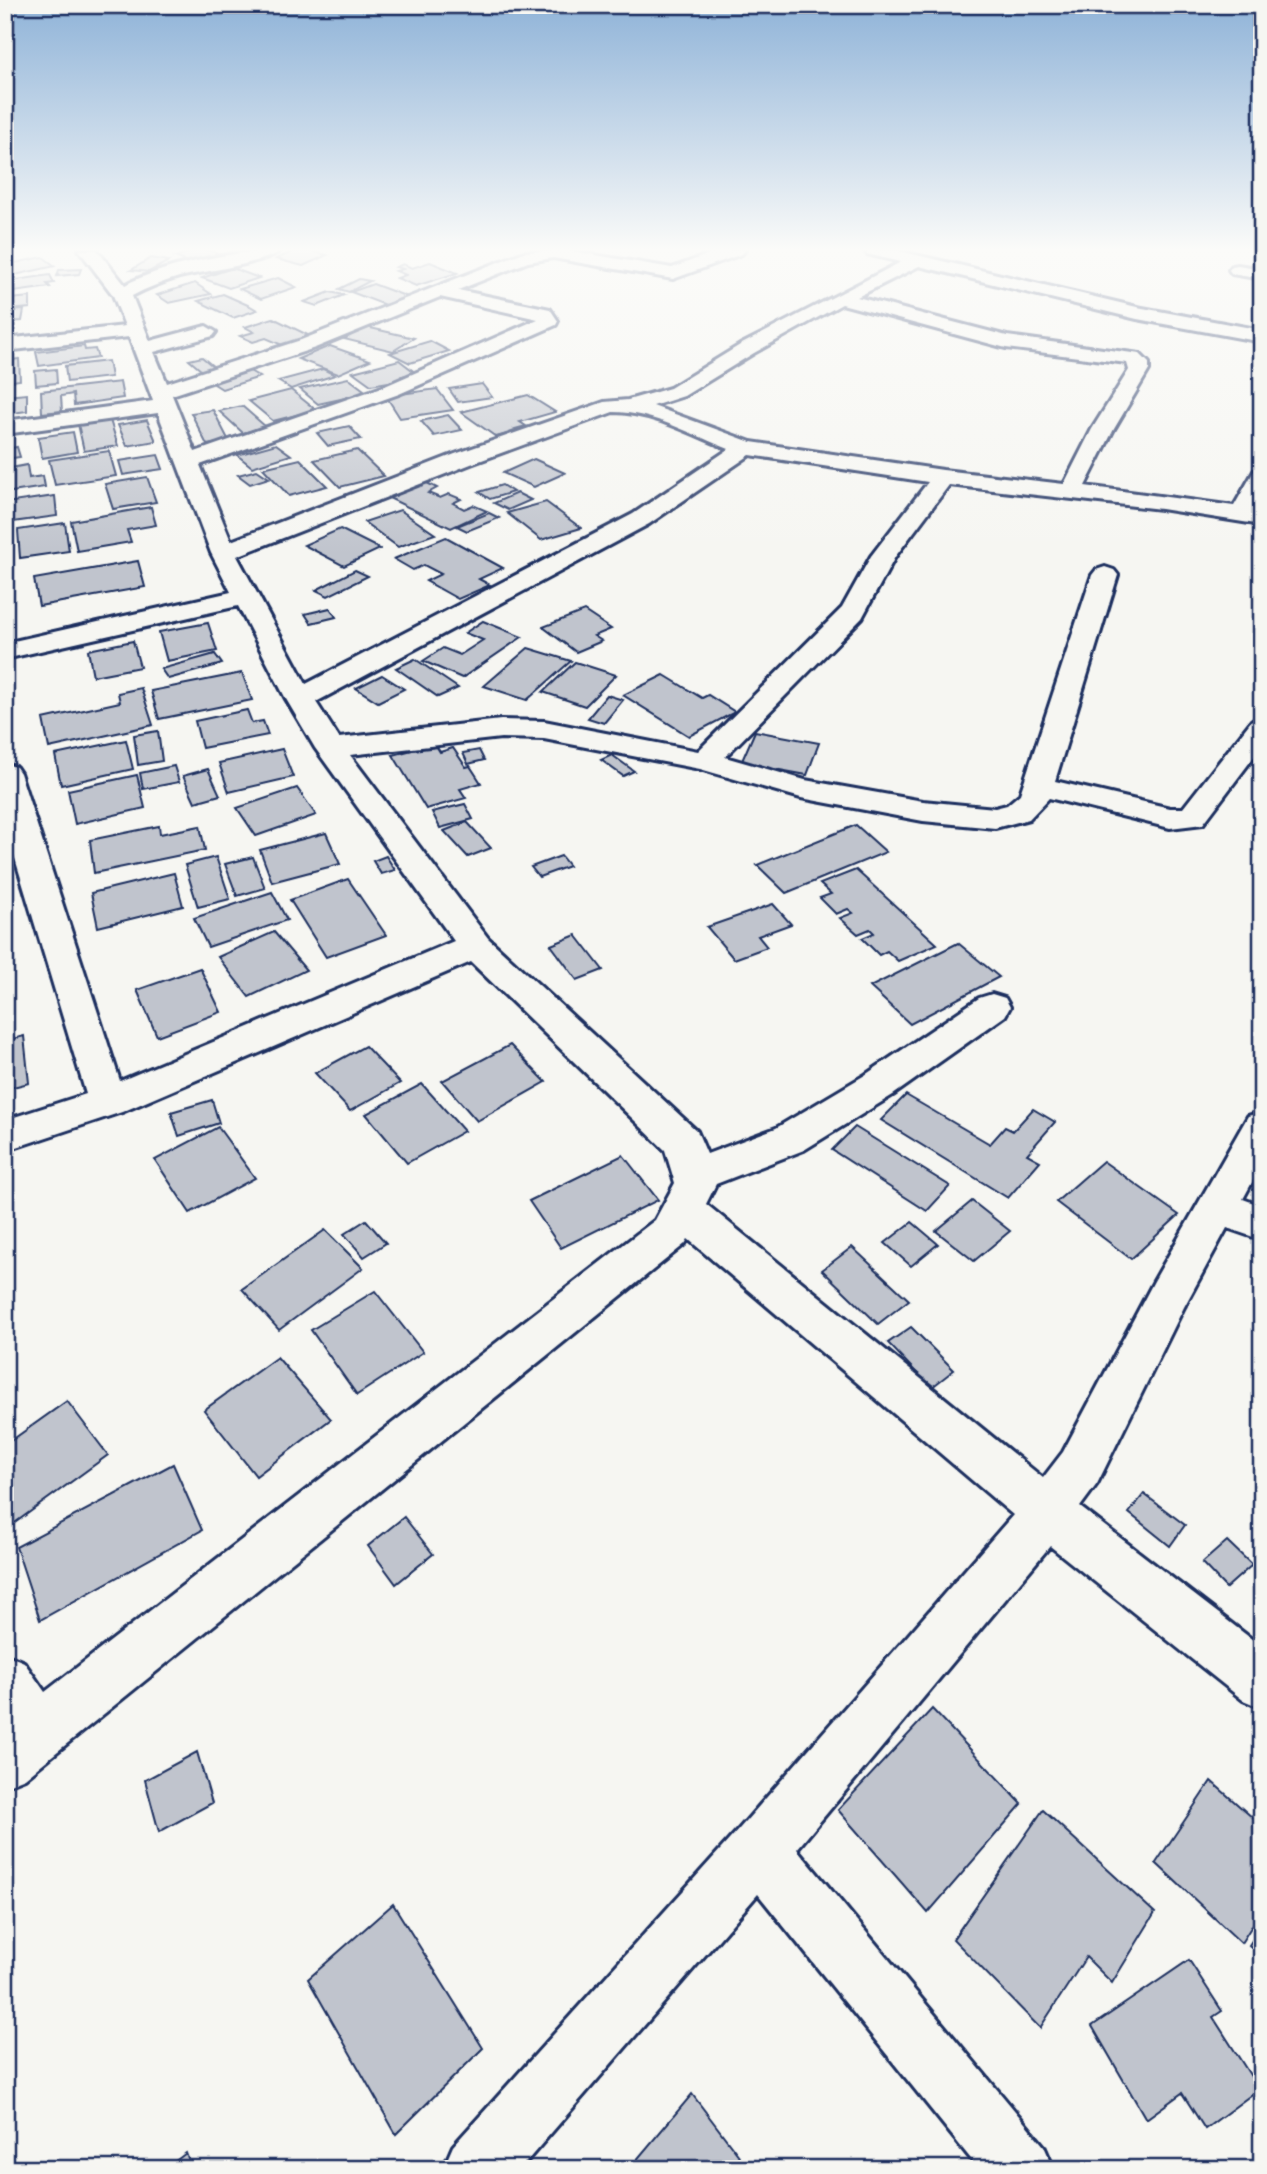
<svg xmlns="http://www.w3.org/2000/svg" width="1267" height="2174" font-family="'Indie Flower',sans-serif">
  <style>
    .building { fill: #c0c4cd; stroke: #1b2f5e; stroke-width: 2 }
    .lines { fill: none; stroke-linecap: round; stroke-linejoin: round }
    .street-casing { stroke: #1b2f5e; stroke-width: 6 }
    .street { fill: #f6f6f2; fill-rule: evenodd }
  </style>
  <rect width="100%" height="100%" fill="#f6f6f2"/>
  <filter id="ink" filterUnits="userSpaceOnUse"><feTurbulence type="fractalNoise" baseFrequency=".0143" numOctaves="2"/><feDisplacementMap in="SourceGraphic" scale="14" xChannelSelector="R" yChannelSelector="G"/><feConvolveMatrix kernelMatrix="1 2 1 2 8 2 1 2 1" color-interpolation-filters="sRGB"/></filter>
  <g filter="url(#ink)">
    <g class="building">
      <path d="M197 250H208L224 256 196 265 175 257Z"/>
      <path d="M297 250H306L327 255 303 266 276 259Z"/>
      <path d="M43 257 55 266 15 275 5 268V265Z"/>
      <path d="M151 258 169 261 149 272 131 270Z"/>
      <path d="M430 262 457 273 416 286 397 278 406 275 396 271 403 269 396 267 403 264 412 268Z"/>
      <path d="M232 268 259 278 229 288 202 278Z"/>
      <path d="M81 269 79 274 57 276 59 270Z"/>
      <path d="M50 275 54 283 47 284 50 287 14 292 9 281Z"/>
      <path d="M278 278 296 287 261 299 240 289Z"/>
      <path d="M359 279 370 281 349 292 339 289Z"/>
      <path d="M195 283 211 294 169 303 157 295Z"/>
      <path d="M373 284 408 297 385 305 351 292Z"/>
      <path d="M330 292 344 295 317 306 304 302Z"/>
      <path d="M223 294 250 306 257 310 233 318 198 301Z"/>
      <path d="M30 297V308L10 310V299Z"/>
      <path d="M24 310 22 321 8 322 10 311Z"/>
      <path d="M273 318 310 336 282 345 266 338 253 342 240 336 254 332 245 327Z"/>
      <path d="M366 327 414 338 393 351 344 339Z"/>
      <path d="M430 341 449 351 410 363 390 353Z"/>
      <path d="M84 346 85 350 95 349 98 358 39 366 36 352Z"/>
      <path d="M330 346 370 360 338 374 298 359Z"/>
      <path d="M202 357 215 368 202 371 189 360Z"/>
      <path d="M19 359 20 380 5 382V361Z"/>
      <path d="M399 360 416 373 402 376 406 379 371 385 353 372Z"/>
      <path d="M108 361 111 377 67 382 65 366Z"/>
      <path d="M56 369 57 383 36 385 35 371Z"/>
      <path d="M323 369 335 375 291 389 278 381Z"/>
      <path d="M248 370 260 377 222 389 211 382Z"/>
      <path d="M348 378 368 393 318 404 300 389Z"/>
      <path d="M120 382 123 398 74 405 73 394 61 396 62 411 42 413 41 391Z"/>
      <path d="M482 384 492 397 458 402 449 389Z"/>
      <path d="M437 389 453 410 400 418 386 396Z"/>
      <path d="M291 390 316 410 273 421 249 401Z"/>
      <path d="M27 394V411L5 414V396Z"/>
      <path d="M528 395 555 412 520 422 526 426 515 429 519 431 496 437 461 412Z"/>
      <path d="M242 406 266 427 243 433 219 411Z"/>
      <path d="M213 410 229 441 207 445 191 413Z"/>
      <path d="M448 415 462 430 434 436 421 421Z"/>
      <path d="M110 420 118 446 84 451 78 424Z"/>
      <path d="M147 420 156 441 127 446 118 425Z"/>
      <path d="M349 426 361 439 328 446 317 433Z"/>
      <path d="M73 432 77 452 42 458 38 437Z"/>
      <path d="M276 444 291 455 252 467 237 455Z"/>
      <path d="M17 447 20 457 5 459V449Z"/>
      <path d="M357 450 384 476 340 487 314 460Z"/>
      <path d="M109 451 116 476 55 485 49 460Z"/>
      <path d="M158 455 163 469 123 475 119 461Z"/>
      <path d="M300 459 327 486 289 496 263 468Z"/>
      <path d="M534 459 565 473 534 487 503 473Z"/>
      <path d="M27 465 29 478 43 476 45 487 5 493V469Z"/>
      <path d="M257 470 269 478 250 484 238 475Z"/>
      <path d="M147 477 156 502 113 509 105 484Z"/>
      <path d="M425 482 437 488 428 493 440 498 449 494 461 499 453 503 464 509 473 505 487 511 451 528 389 498Z"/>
      <path d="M502 485 513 492 490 499 479 492Z"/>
      <path d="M517 493 531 500 508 510 494 503Z"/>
      <path d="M55 496 57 516 5 523V503Z"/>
      <path d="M546 502 581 528 541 540 507 513Z"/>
      <path d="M151 507 156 525 127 530 131 542 77 551 71 521Z"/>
      <path d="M400 510 435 534 398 547 364 522Z"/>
      <path d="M489 513 499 518 467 531 457 526Z"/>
      <path d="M65 523 69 551 20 558 18 530Z"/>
      <path d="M340 529 380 549 344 566 304 545Z"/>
      <path d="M446 537 503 568 479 579 490 585 458 599 426 581 441 574 424 565 413 570 394 559Z"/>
      <path d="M138 561 145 587 39 606 34 579Z"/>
      <path d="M355 570 368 576 328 596 316 590Z"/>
      <path d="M330 608 336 617 311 623 305 614Z"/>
      <path d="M584 611 611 629 594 636 602 641 576 652 543 627Z"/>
      <path d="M483 621 522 637 462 678 423 661 443 648 460 655 483 640 465 633Z"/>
      <path d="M208 623 217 651 167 661 159 632Z"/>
      <path d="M133 641 140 667 93 676 88 650Z"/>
      <path d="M528 648 571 661 527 700 484 686Z"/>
      <path d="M215 654 222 664 168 679 161 669Z"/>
      <path d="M415 659 458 688 438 697 396 668Z"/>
      <path d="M575 662 616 675 585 706 543 692Z"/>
      <path d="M242 673 252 700 159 719 151 691Z"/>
      <path d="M382 675 404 689 378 702 356 688Z"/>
      <path d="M664 675 702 698 708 695 735 712 689 736 623 695Z"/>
      <path d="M141 688 153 725 49 748 43 719 120 702 118 693Z"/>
      <path d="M607 695 623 700 604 723 588 718Z"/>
      <path d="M247 710 252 723 263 721 268 735 202 748 195 721Z"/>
      <path d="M158 731 162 761 138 765 134 735Z"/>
      <path d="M755 731 819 743 807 775 741 763Z"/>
      <path d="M126 740 133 769 61 785 55 755Z"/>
      <path d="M435 744 440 752 453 748 466 767 470 766 481 783 460 789 466 798 426 809 393 755Z"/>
      <path d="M282 749 293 777 229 792 219 763Z"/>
      <path d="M479 750 484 760 468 764 463 753Z"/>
      <path d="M612 755 634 771 623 776 601 760Z"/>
      <path d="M174 766 179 782 143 789 140 773Z"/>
      <path d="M208 769 220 795 195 802 183 776Z"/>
      <path d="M137 775 145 808 75 824 68 790Z"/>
      <path d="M297 788 316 815 256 836 237 808Z"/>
      <path d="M465 804 473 819 440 828 432 812Z"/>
      <path d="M467 822 491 848 468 857 444 831Z"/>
      <path d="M856 825 886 852 786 893 757 865Z"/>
      <path d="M159 826 160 834 200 826 205 850 94 873 90 840Z"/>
      <path d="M326 833 340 864 272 882 260 850Z"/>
      <path d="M386 856 395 870 381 874 373 861Z"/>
      <path d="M561 856 569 866 539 877 531 867Z"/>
      <path d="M216 857 230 899 198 907 185 865Z"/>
      <path d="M253 857 265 888 237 896 225 864Z"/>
      <path d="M856 870 937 944 898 961 887 951 879 955 862 938 874 933 870 929 858 934 840 918 853 913 848 909 836 914 820 898 831 894 820 884Z"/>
      <path d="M174 873 183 906 98 927 91 893Z"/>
      <path d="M348 879 386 935 326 957 290 900Z"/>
      <path d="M272 892 287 920 208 947 194 918Z"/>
      <path d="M773 904 791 924 758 936 767 947 734 959 707 927Z"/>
      <path d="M274 932 306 970 249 997 218 957Z"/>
      <path d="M576 935 603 970 577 980 551 945Z"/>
      <path d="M958 943 999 977 910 1024 870 987Z"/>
      <path d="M200 968 221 1012 157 1036 137 990Z"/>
      <path d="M24 1036 29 1083 5 1089V1041Z"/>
      <path d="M510 1045 546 1082 477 1121 442 1081Z"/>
      <path d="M365 1046 400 1083 350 1111 315 1073Z"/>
      <path d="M422 1084 464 1131 407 1163 366 1114Z"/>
      <path d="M906 1095 990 1144 1005 1127 1013 1131 1033 1109 1055 1122 1027 1154 1040 1161 1008 1198 881 1120Z"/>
      <path d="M212 1100 219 1123 179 1136 171 1112Z"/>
      <path d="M218 1127 255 1178 190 1213 155 1160Z"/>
      <path d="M855 1127 950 1186 927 1211 832 1150Z"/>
      <path d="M623 1155 658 1200 561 1248 529 1201Z"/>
      <path d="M1103 1161 1179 1215 1131 1259 1056 1202Z"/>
      <path d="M972 1201 1010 1231 974 1261 936 1231Z"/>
      <path d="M366 1220 386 1243 364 1257 344 1234Z"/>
      <path d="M912 1222 938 1244 911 1266 885 1243Z"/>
      <path d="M325 1230 363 1268 279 1330 242 1289Z"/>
      <path d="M852 1247 909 1300 878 1324 822 1270Z"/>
      <path d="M375 1291 423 1352 357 1395 311 1330Z"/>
      <path d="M911 1327 954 1370 931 1388 888 1343Z"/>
      <path d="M277 1357 331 1419 256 1476 204 1410Z"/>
      <path d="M67 1401 108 1455 5 1530V1445Z"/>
      <path d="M173 1464 202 1530 40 1620 16 1547Z"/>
      <path d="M1144 1494 1185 1525 1170 1546 1129 1513Z"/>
      <path d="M404 1517 433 1554 396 1584 368 1546Z"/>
      <path d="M1227 1541 1252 1565 1226 1588 1202 1563Z"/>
      <path d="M932 1709 1022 1804 928 1913 838 1810Z"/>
      <path d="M197 1752 212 1803 159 1832 145 1780Z"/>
      <path d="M1211 1781 1262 1826V1910L1241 1943 1156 1863Z"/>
      <path d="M1043 1810 1155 1913 1112 1983 1086 1957 1040 2028 953 1939Z"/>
      <path d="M393 1904 483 2048 396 2134 308 1979Z"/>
      <path d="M1262 1925V1957L1249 1945Z"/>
      <path d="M1189 1960 1222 2011 1213 2017 1259 2089 1205 2129 1182 2093 1146 2119 1092 2026Z"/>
      <path d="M692 2094 739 2156 729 2169H629Z"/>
      <path d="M186 2153 192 2169H165Z"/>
    </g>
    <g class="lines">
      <g class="street-casing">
        <g id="street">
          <path d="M79 250H97L125 285C161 265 239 250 281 250 268 263 200 272 179 277 162 282 147 288 132 296L150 341 206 326 216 332 213 336 154 352 167 383 301 340 524 252 565 250 672 268 720 250H745L742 254 673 279 553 258 528 262 458 290 550 309 558 321 556 325 399 394 200 465 231 541 455 454 604 402 628 400 670 388 740 345 901 262 867 254 864 250H895L1137 307 1262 330V342L1137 319 919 266 857 297 1007 336 1140 354 1149 363V370L1114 429 1085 486 1234 506 1254 471 1262 469V499L1256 510 1262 511V525L1161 509 949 485 895 557 862 618 725 757 805 780 923 801 995 808 1007 805 1020 794 1092 575 1096 570 1105 567 1114 570 1118 575 1055 781 1170 808H1183L1252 720 1262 717V746L1203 824 1170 828 1049 798 1029 819 995 828 923 821 801 798 700 769 544 739 501 738 350 755 488 938 697 1131 707 1154 776 1128 865 1075 979 998 992 994 1005 998 1010 1007 1005 1016 893 1095 804 1150 716 1184 706 1204 1043 1478 1063 1452 1154 1281 1248 1116 1262 1112V1164L1243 1199 1262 1206V1240L1227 1228 1184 1307 1097 1484 1080 1507 1262 1647V1708L1243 1700 1050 1546 797 1849 1044 2146 1054 2169H979L758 1894 520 2169H443L453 2146 739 1829 1013 1515 688 1239 685 1244 58 1751 25 1778 5 1786V1654L24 1662 45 1692 655 1220 675 1183 665 1150 471 962 122 1112 5 1151V1120L86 1094 5 825V764L16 767 20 773 120 1081 454 941 315 748 286 699 238 606 5 659V643L231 592 211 553 158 413 5 434V421L153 401 129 337 5 351V339L125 326 113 295ZM440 297 538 319 385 386 195 452 172 395 315 348ZM842 304 1006 348 1127 363 1129 370 1092 429 1064 484 943 470 751 442 653 406 684 396 754 353ZM613 412C653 412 693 435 729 449L633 514 306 684 237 556 471 464ZM750 455 928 482 871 556 842 608 698 751 544 721 501 720 339 738 316 702 649 524Z"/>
          <path d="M1238 265 1262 269V279L1232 274 1229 270 1232 266Z"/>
        </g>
      </g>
      <use href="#street" class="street"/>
    </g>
  </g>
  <linearGradient id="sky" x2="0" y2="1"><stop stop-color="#8fb3d8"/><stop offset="0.45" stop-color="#fbfbf9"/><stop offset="1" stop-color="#fbfbf9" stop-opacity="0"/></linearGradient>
  <rect width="1267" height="554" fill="url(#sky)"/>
  <rect width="1267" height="2174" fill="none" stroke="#f6f6f2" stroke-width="28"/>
  <rect x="14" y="14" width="1239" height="2146" fill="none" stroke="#1b2f5e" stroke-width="2.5" filter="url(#ink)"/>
</svg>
